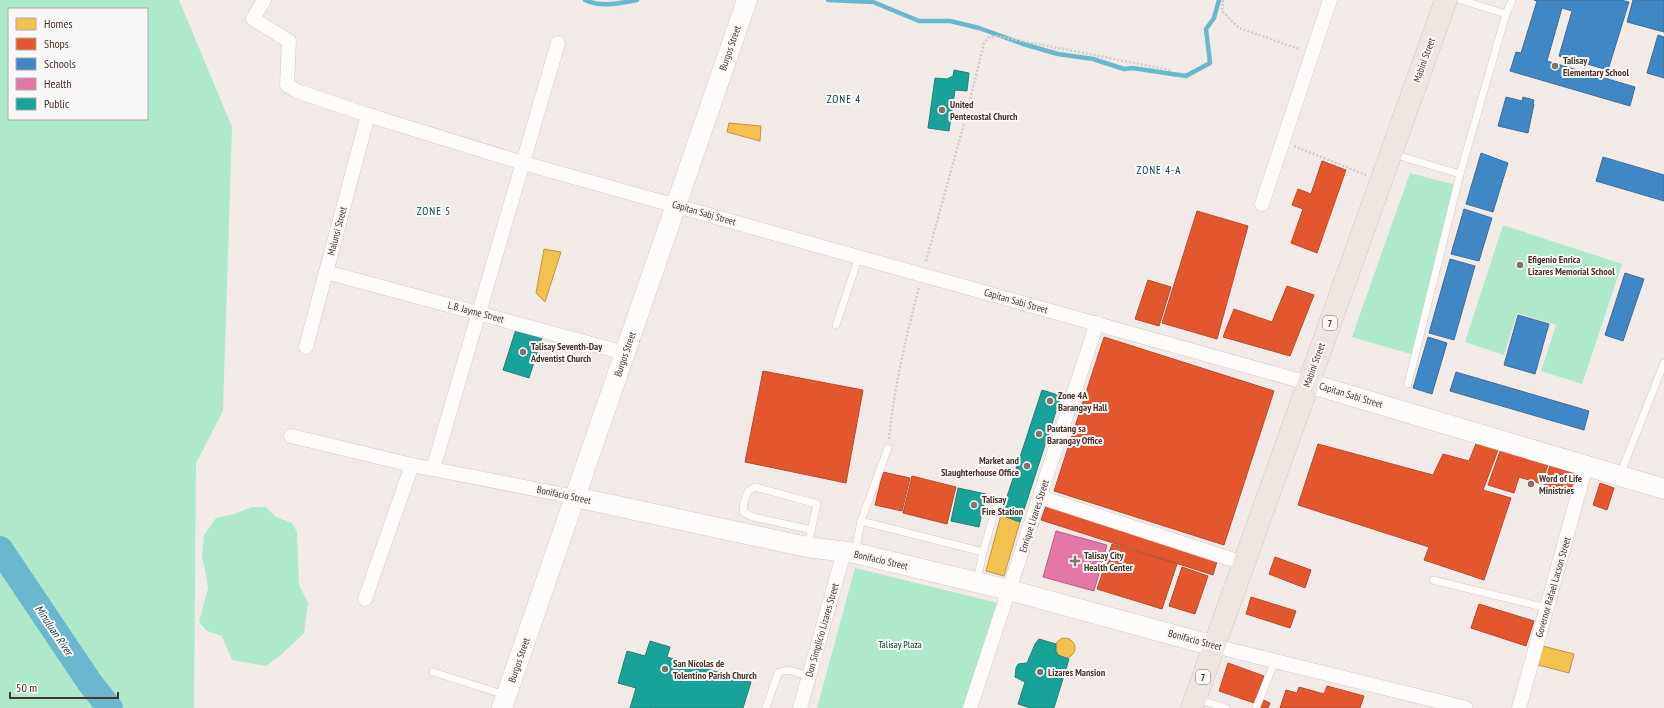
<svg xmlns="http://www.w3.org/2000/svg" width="1664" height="708" font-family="'PT Sans Narrow',sans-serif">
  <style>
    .green { fill: #aee9cc; fill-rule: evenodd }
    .homes { fill: #f2c14e; stroke: #c09642 }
    .shops { fill: #e4572e; stroke: #b64c2c }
    .schools { fill: #3f88c5; stroke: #436e96 }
    .health { fill: #e377a8; stroke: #b66281 }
    .public { fill: #17a398; stroke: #278176 }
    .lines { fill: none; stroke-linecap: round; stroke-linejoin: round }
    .stream { stroke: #6ab8ce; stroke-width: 4.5 }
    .river { stroke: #6ab8ce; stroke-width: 26 }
    .lane-casing { stroke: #d8c8c2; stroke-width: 8 }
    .street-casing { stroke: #d8c8c2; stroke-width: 15 }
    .secondary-casing { stroke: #d8c8c2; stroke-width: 21 }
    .primary-casing { stroke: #cfc7c3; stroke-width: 23 }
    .path { stroke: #d0cac8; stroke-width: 2.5; stroke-dasharray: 2 2; stroke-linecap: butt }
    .lane { stroke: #fdfcfb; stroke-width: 7 }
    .street { stroke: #fdfcfb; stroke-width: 14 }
    .secondary { stroke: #fdfcfb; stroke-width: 20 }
    .primary { stroke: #eee4e0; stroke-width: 22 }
    .poi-dot { fill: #86726a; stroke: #f8f8f8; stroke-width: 1.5 }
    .labels { text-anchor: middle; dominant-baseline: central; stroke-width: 4; stroke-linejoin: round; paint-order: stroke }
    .shield { fill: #f8f8f8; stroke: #806d66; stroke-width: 1 }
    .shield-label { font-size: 9px; font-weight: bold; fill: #4c3227 }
    .street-label { font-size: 10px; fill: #4c3227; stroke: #f8f8f8 }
    .poi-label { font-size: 10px; font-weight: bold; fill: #4c3227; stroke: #f8f8f8; text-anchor: start }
    .park-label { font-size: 10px; fill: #0b422d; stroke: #f8f8f8 }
    .neighbourhood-label { font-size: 11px; letter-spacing: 1px; fill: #084050; stroke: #f8f8f8 }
    .water-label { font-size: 11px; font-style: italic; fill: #243c45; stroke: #f8f8f8 }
  </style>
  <rect width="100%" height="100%" fill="#f2eae7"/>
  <g class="green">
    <path d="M0 0H179L232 127 223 411 196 463 194 708H0ZM9 9H147V119H9Z"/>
    <path d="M1410 173 1460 186 1414 355 1352 337Z"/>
    <path d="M1503 225 1622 264 1582 384 1541 371 1556 325 1517 313 1504 355 1465 342Z"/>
    <path d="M252 507H266L276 517 292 523 297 532 299 585 308 603 304 633 281 655 266 666 232 660 222 636 207 631 199 622 208 588 205 569 202 557 204 535 216 518 234 514Z"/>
    <path d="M855 568 1002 604 968 708H817Z"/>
  </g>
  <g class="homes">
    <path d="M729 123 761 126 760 141 727 132Z"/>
    <path d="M544 249 561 252 545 302 536 293Z"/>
    <path d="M1001 515 1020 522 1004 576 986 571Z"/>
    <circle cx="1065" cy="648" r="10"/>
    <path d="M1543 646 1574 654 1569 673 1538 665Z"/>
  </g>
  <g class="shops">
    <path d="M1322 161 1346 170 1317 253 1291 243 1303 209 1292 205 1298 189 1311 194Z"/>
    <path d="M1197 211 1248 226 1217 339 1162 323Z"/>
    <path d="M1148 280 1171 287 1159 326 1135 319Z"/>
    <path d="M1287 286 1314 295 1290 356 1223 337 1234 309 1272 322Z"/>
    <path d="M1104 337 1274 391 1224 545 1054 491Z"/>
    <path d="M763 371 863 390 846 483 745 462Z"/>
    <path d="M1480 434 1501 442 1483 490 1511 498 1484 580 1424 560 1429 547 1298 505 1318 444 1433 475 1443 454 1469 461Z"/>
    <path d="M1503 443 1549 461 1542 484 1519 477 1514 493 1488 485Z"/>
    <path d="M1552 459 1579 467 1571 493 1544 485Z"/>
    <path d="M883 472 910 478 902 511 875 505Z"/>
    <path d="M912 476 956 487 947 524 903 513Z"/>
    <path d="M1600 483 1614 488 1607 510 1593 505Z"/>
    <path d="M1047 503 1218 558 1213 575 1041 520Z"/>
    <path d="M1112 544 1177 564 1162 609 1097 589Z"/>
    <path d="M1275 557 1311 570 1305 588 1269 574Z"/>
    <path d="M1182 567 1208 576 1195 614 1169 606Z"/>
    <path d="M1251 597 1296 611 1290 628 1246 614Z"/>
    <path d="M1479 604 1534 621 1526 646 1471 628Z"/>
    <path d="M1228 663 1264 676 1254 703 1219 691Z"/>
    <path d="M1327 686 1364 696 1360 708H1280L1286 690 1297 693 1299 687 1324 694Z"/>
    <path d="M1261 699 1270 703 1268 708H1258Z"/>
  </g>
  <g class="schools">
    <path d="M1534 0H1621L1629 2 1608 70 1559 56 1572 11 1562 8 1547 61 1635 87 1630 106 1510 71 1516 52 1521 53 1537 1Z"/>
    <path d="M1633 0H1664V32L1627 22Z"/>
    <path d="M1658 35 1664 37V78L1647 73Z"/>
    <path d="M1506 97 1522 101 1523 97 1534 100 1533 104H1534L1528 133 1498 126Z"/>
    <path d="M1481 153 1508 163 1493 212 1466 204Z"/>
    <path d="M1603 157 1664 175V201L1596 181Z"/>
    <path d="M1464 209 1492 218 1479 261 1451 254Z"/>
    <path d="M1450 259 1475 266 1454 340 1429 333Z"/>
    <path d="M1625 273 1644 279 1623 341 1605 335Z"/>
    <path d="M1518 315 1549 324 1535 374 1504 365Z"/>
    <path d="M1428 337 1447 343 1432 394 1413 388Z"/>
    <path d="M1456 372 1589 411 1584 430 1450 391Z"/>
  </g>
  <path class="health" d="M1056 531 1107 545 1094 591 1043 577Z"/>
  <g class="public">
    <path d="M954 70 969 73 967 91 955 90 949 131 928 128 935 78 947 79 953 76Z"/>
    <path d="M517 326 543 334 529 378 503 370Z"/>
    <path d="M1042 390 1061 396 1020 522 1001 515Z"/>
    <path d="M958 488 986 494 979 527 951 521Z"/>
    <path d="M1039 639 1056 644V651L1058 655 1069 659 1054 708H1030L1018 704 1025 682 1015 677 1016 668 1018 664 1027 663 1035 644Z"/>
    <path d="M650 641 670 647 667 657 751 682 743 708H657L653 707 652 708H630L636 688 618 683 627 651 645 656Z"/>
  </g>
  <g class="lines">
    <g class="stream">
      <path d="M585 0C602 8 620 3 637 0"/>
      <path d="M828 0 873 2 919 21H950L979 28 1023 44 1058 54 1093 59 1124 69 1132 68 1186 76 1210 63 1206 29 1214 18 1219 0"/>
    </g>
    <path class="river" d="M0 549 90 683 110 708"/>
    <g class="lane-casing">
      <g id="lane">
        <path d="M1461 0 1506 14"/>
        <path d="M1393 154 1460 174"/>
        <path d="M836 325 859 257"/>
        <path d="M1408 384 1460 174 1506 14 1512 0"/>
        <path d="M1620 475 1664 363"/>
        <path d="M861 521 983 552"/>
        <path d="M808 545 817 504 755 487 748 491 744 502 743 512 753 517 812 530"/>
        <path d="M855 553 861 521 888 448"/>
        <path d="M1433 580 1547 608"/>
        <path d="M977 581 983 552 997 503"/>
        <path d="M433 672 505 695"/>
        <path d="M1198 699 1226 708"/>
        <path d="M766 708 778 673C789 667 798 673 808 677"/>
        <path d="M1256 708 1275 661"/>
      </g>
    </g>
    <g class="street-casing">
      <g id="street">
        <path d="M264 0 253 19 289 41 287 85 297 91 368 115 523 163 1308 383"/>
        <path d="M1262 204 1330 0"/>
        <path d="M326 272 625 353"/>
        <path d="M306 347 368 115"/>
        <path d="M291 436 412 465 575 497"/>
        <path d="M433 469 558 43"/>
        <path d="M1040 497 1243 563"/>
        <path d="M365 599 412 465"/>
        <path d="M1214 646 1466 708"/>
        <path d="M800 708 844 552"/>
        <path d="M970 708 1097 323"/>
        <path d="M1519 708 1586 466"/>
      </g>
    </g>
    <g class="secondary-casing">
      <g id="secondary">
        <path d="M1308 383 1664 489"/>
        <path d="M575 497 807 547 855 553 1009 590 1214 646"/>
        <path d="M502 708 747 0"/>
      </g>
    </g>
    <g class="primary-casing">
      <path id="primary" d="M1192 708 1446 0"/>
    </g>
    <g class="path">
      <path d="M1223 0 1222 11 1239 28 1299 49"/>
      <path d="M1294 146 1366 175"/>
      <path d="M926 261 962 131 984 43 989 37 997 36 1170 70"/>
      <path d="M889 439C894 388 906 337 919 287"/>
    </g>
    <use href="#lane" class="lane"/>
    <use href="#street" class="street"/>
    <use href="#secondary" class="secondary"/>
    <use href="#primary" class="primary"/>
  </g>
  <g class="poi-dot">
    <circle cx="1555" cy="66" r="4"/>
    <circle cx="942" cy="110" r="4"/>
    <circle cx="1520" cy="265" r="4"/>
    <circle cx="523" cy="352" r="4"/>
    <circle cx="1050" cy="401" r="4"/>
    <circle cx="1039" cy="434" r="4"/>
    <circle cx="1027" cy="466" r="4"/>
    <circle cx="1531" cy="484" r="4"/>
    <circle cx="974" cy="505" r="4"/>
    <path d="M1073 555h4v4h4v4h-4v4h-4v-4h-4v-4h4z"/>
    <circle cx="665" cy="669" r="4"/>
    <circle cx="1040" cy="672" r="4"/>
  </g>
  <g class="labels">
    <g class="shield">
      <rect x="1323" y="316" width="14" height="14" rx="3"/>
      <rect x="1196" y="670" width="14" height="14" rx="3"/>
    </g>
    <g class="shield-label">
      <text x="1330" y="323">7</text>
      <text x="1203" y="677">7</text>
    </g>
    <g class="street-label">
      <text transform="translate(730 48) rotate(-71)">Burgos Street</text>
      <text transform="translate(1424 60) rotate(-70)">Mabini Street</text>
      <text transform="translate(704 213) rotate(16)">Capitan Sabi Street</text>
      <text transform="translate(337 231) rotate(-75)">Malunsi Street</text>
      <text transform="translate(1016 301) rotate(16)">Capitan Sabi Street</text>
      <text transform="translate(476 312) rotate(15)">L.B. Jayme Street</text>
      <text transform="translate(625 354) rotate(-71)">Burgos Street</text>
      <text transform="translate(1314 365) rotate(-70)">Mabini Street</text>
      <text transform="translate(1351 395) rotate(17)">Capitan Sabi Street</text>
      <text transform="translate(564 495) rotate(12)">Bonifacio Street</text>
      <text transform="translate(1034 516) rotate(-72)">Enrique Lizares Street</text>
      <text transform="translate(881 560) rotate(13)">Bonifacio Street</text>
      <text transform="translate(1553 587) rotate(-74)">Governor Rafael Lacson Street</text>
      <text transform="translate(822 630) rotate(-74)">Don Simplicio Lizares Street</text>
      <text transform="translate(1195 640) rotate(15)">Bonifacio Street</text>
      <text transform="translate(519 660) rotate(-71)">Burgos Street</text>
    </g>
    <g class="poi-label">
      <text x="1563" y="60">Talisay<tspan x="1563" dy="12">Elementary School</tspan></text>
      <text x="950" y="104">United<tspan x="950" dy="12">Pentecostal Church</tspan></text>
      <text x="1528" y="259">Efigenio Enrica<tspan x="1528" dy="12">Lizares Memorial School</tspan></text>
      <text x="531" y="346">Talisay Seventh-Day<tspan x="531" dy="12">Adventist Church</tspan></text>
      <text x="1058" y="395">Zone 4A<tspan x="1058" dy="12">Barangay Hall</tspan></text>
      <text x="1047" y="428">Pautang sa<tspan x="1047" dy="12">Barangay Office</tspan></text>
      <text x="1019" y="460" text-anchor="end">Market and<tspan x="1019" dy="12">Slaughterhouse Office</tspan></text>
      <text x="1539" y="478">Word of Life<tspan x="1539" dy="12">Ministries</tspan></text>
      <text x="982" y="499">Talisay<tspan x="982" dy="12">Fire Station</tspan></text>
      <text x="1084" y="555">Talisay City<tspan x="1084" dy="12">Health Center</tspan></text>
      <text x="673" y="663">San Nicolas de<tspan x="673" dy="12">Tolentino Parish Church</tspan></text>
      <text x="1048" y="672">Lizares Mansion</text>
    </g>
    <g class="park-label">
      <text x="900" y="644">Talisay Plaza</text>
    </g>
    <g class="neighbourhood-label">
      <text x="844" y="99">ZONE 4</text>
      <text x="1159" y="170">ZONE 4-A</text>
      <text x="434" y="211">ZONE 5</text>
    </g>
    <g class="water-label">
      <text transform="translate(54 630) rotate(56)">Minuluan River</text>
    </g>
  </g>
  <rect x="8" y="8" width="140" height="112" fill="#f8f8f8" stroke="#b3a9a4"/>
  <rect x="16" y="18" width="20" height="12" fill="#f2c14e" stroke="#b3a9a4"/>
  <text x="44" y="28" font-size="12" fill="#4c3227">Homes</text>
  <rect x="16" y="38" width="20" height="12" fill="#e4572e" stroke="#b3a9a4"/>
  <text x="44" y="48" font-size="12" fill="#4c3227">Shops</text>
  <rect x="16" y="58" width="20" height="12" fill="#3f88c5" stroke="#b3a9a4"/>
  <text x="44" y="68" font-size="12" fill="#4c3227">Schools</text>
  <rect x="16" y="78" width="20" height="12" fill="#e377a8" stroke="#b3a9a4"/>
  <text x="44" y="88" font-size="12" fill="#4c3227">Health</text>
  <rect x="16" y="98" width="20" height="12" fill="#17a398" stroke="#b3a9a4"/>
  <text x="44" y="108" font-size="12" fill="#4c3227">Public</text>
  <path d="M10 692v6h108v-6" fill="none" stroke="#4c3227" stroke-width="2"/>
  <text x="16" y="692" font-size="12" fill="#4c3227" stroke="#f8f8f8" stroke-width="3" paint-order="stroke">50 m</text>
</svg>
